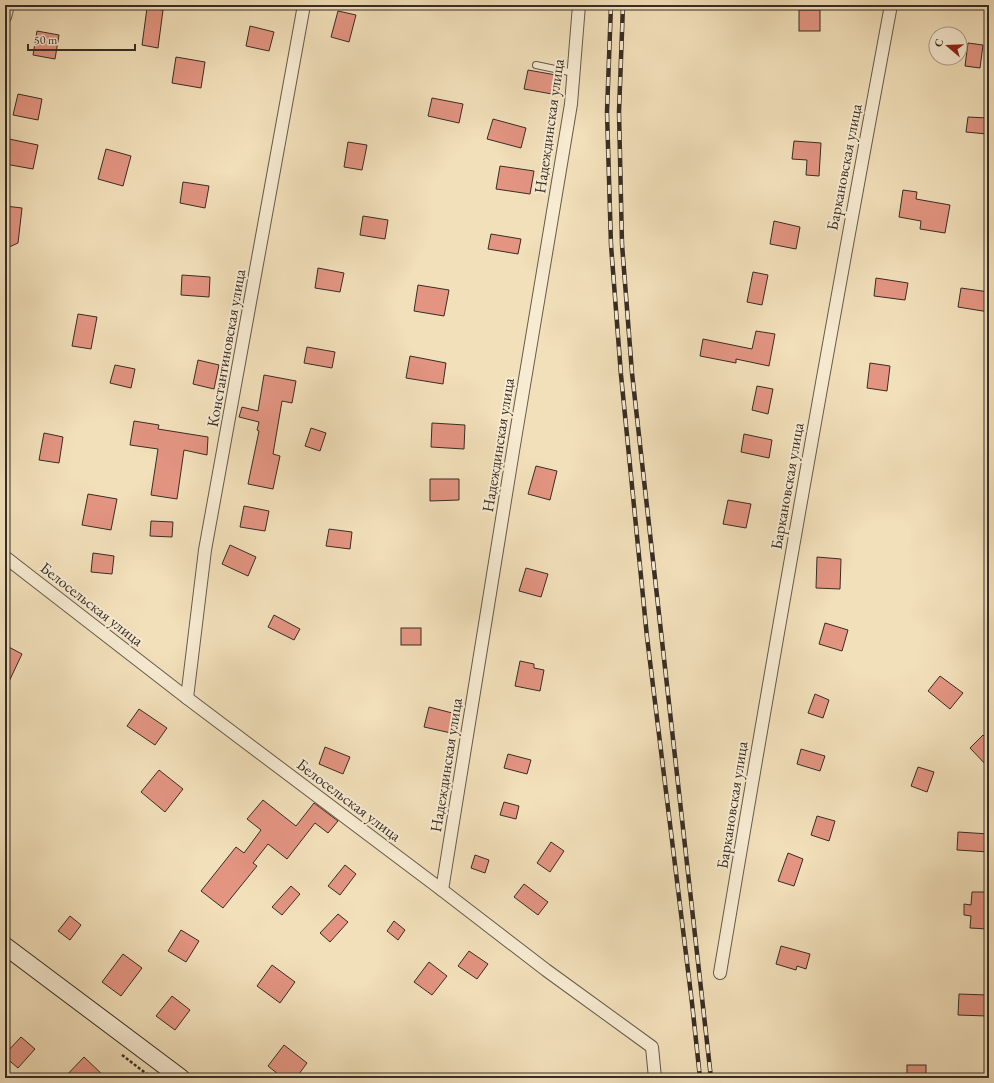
<svg xmlns="http://www.w3.org/2000/svg" width="994" height="1083" font-family="'EB Garamond',serif">
  <style>
    .building { fill: #e39582; stroke: #372d24 }
    .lines { fill: none; stroke-linecap: round; stroke-linejoin: round }
    .lane-casing { stroke: #665a4a; stroke-width: 8 }
    .street-casing { stroke: #665a4a; stroke-width: 14 }
    .secondary-casing { stroke: #372d24; stroke-width: 19 }
    .path { stroke: #372d24; stroke-width: 2.5; stroke-dasharray: 3 2; stroke-linecap: butt }
    .lane { stroke: #f7ebd2; stroke-width: 6 }
    .street { stroke: #f7ebd2; stroke-width: 12 }
    .secondary { stroke: #f7ebd2; stroke-width: 17 }
    .rail-casing { stroke: #372d24; stroke-width: 4.5 }
    .rail { stroke: #f7ebd2; stroke-width: 3; stroke-dasharray: 9; stroke-linecap: butt }
    .labels { text-anchor: middle; dominant-baseline: central; stroke-width: 4; stroke-linejoin: round; paint-order: stroke }
    .street-label { font-size: 16px; fill: #372d24; stroke: #f7ebd2 }
  </style>
  <rect width="100%" height="100%" fill="#f2e0ba"/>
  <filter id="stains"><feTurbulence type="fractalNoise" baseFrequency=".005" numOctaves="4"/><feColorMatrix values="0 0 0 0 .2 0 0 0 0 .09 0 0 0 0 .02 0 0 0 .5 -.17"/></filter>
  <radialGradient id="worn" r=".72"><stop offset=".6" stop-color="#630" stop-opacity="0"/><stop offset="1" stop-color="#630" stop-opacity=".3"/></radialGradient>
  <g class="building">
    <path d="M147 8 163 10 158 48 142 45Z"/>
    <rect x="799" y="10" width="21" height="21"/>
    <path d="M338 11 356 15 349 42 331 37Z"/>
    <path d="M250 26 274 32 269 51 246 46Z"/>
    <path d="M37 31 59 35 55 59 33 55Z"/>
    <path d="M968 43 983 45 980 68 965 66Z"/>
    <path d="M176 57 205 62 201 88 172 83Z"/>
    <path d="M528 70 556 75 552 94 524 89Z"/>
    <path d="M18 94 42 99 38 120 13 115Z"/>
    <path d="M432 98 463 104 459 123 428 116Z"/>
    <path d="M968 117 988 118 987 134 966 132Z"/>
    <path d="M493 119 526 128 521 148 487 139Z"/>
    <path d="M9 139 38 145 33 169 5 164Z"/>
    <path d="M794 141 821 143 819 176 806 175 807 160 792 159Z"/>
    <path d="M348 142 367 145 362 170 344 167Z"/>
    <path d="M106 149 131 156 123 186 98 179Z"/>
    <path d="M500 166 534 171 530 194 496 189Z"/>
    <path d="M183 182 209 186 205 208 180 203Z"/>
    <path d="M903 190 917 192 916 199 950 205 945 233 920 229 921 221 899 217Z"/>
    <path d="M5 206 22 208 18 243 5 249Z"/>
    <path d="M363 216 388 220 385 239 360 235Z"/>
    <path d="M774 221 800 227 796 249 770 244Z"/>
    <path d="M491 234 521 239 518 254 488 249Z"/>
    <path d="M318 268 344 273 340 292 315 288Z"/>
    <path d="M753 272 768 275 762 305 747 302Z"/>
    <path d="M182 275 210 277 209 297 181 295Z"/>
    <path d="M876 278 908 283 905 300 874 296Z"/>
    <path d="M418 285 449 290 444 316 414 311Z"/>
    <path d="M961 288 989 292V312L958 307Z"/>
    <path d="M78 314 97 317 91 349 72 346Z"/>
    <path d="M756 331 775 334 769 366 736 359V363L700 356 703 339 752 349Z"/>
    <path d="M307 347 335 352 332 368 304 363Z"/>
    <path d="M410 356 446 363 443 384 406 378Z"/>
    <path d="M198 360 219 365 214 389 193 384Z"/>
    <path d="M870 363 890 366 887 391 867 388Z"/>
    <path d="M115 365 135 369 131 388 110 383Z"/>
    <path d="M264 375 296 381 292 403 282 401 273 454 280 456 273 489 248 484 259 431 257 430 259 422 239 417 242 407 258 411Z"/>
    <path d="M757 386 773 389 768 414 752 410Z"/>
    <path d="M134 421 159 425 158 429 208 437 207 455 184 450 177 499 151 495 158 449 130 445Z"/>
    <path d="M432 423 465 425 464 449 431 447Z"/>
    <path d="M311 428 326 433 320 451 305 446Z"/>
    <path d="M44 433 63 437 59 463 39 460Z"/>
    <path d="M744 434 772 440 769 458 741 452Z"/>
    <path d="M536 466 557 471 550 500 528 494Z"/>
    <path d="M430 479H459V500L430 501Z"/>
    <path d="M88 494 117 499 111 530 82 525Z"/>
    <path d="M728 500 751 504 746 528 723 524Z"/>
    <path d="M244 506 269 511 265 531 240 527Z"/>
    <path d="M151 521 173 522 172 537 150 536Z"/>
    <path d="M329 529 352 532 350 549 326 546Z"/>
    <path d="M230 545 256 557 248 576 222 564Z"/>
    <path d="M93 553 114 556 112 574 91 572Z"/>
    <path d="M817 557 841 559 840 589 816 588Z"/>
    <path d="M526 568 548 574 541 597 519 591Z"/>
    <path d="M274 615 300 629 294 640 268 627Z"/>
    <path d="M825 623 848 630 842 651 819 644Z"/>
    <rect x="401" y="628" width="20" height="17"/>
    <path d="M5 645 22 654 5 690Z"/>
    <path d="M520 661 534 664V668L544 670 540 691 515 686Z"/>
    <path d="M940 676 963 693 950 709 928 691Z"/>
    <path d="M815 694 829 700 823 718 808 713Z"/>
    <path d="M429 707 456 714 451 733 424 727Z"/>
    <path d="M139 709 167 728 155 745 127 726Z"/>
    <path d="M983 735 989 741V768L970 748Z"/>
    <path d="M325 747 350 757 343 774 319 764Z"/>
    <path d="M801 749 825 756 820 771 797 764Z"/>
    <path d="M508 754 531 760 527 774 504 768Z"/>
    <path d="M918 767 934 772 927 792 911 786Z"/>
    <path d="M159 770 183 789 165 812 141 792Z"/>
    <path d="M263 800 296 826 314 803 338 821 328 833 315 823 287 859 268 844 253 863 257 866 223 908 201 891 236 847 244 853 261 830 247 819Z"/>
    <path d="M504 802 519 806 516 819 500 815Z"/>
    <path d="M817 816 835 821 829 841 811 835Z"/>
    <path d="M958 832 989 834V852L957 850Z"/>
    <path d="M551 842 564 851 550 872 537 863Z"/>
    <path d="M788 853 803 859 794 886 778 881Z"/>
    <path d="M475 855 489 860 485 873 471 868Z"/>
    <path d="M345 865 356 874 340 895 328 886Z"/>
    <path d="M524 884 548 902 538 915 514 897Z"/>
    <path d="M291 886 300 894 282 915 272 907Z"/>
    <path d="M972 892H989L988 929 970 928 971 916 964 915V904L971 905Z"/>
    <path d="M338 914 348 922 330 942 320 933Z"/>
    <path d="M70 916 81 925 70 940 58 931Z"/>
    <path d="M394 921 405 930 398 940 387 931Z"/>
    <path d="M181 930 199 941 186 962 168 951Z"/>
    <path d="M781 946 810 954 806 969 797 966 796 970 776 964Z"/>
    <path d="M469 951 488 964 477 979 458 966Z"/>
    <path d="M123 954 142 968 121 996 102 982Z"/>
    <path d="M429 962 447 976 432 995 414 982Z"/>
    <path d="M272 965 295 982 280 1003 257 986Z"/>
    <path d="M959 994 987 995V1016L958 1015Z"/>
    <path d="M172 996 190 1010 175 1030 156 1016Z"/>
    <path d="M21 1037 35 1049 18 1068 5 1057V1054Z"/>
    <path d="M284 1045 307 1063 296 1078H283L268 1066Z"/>
    <path d="M84 1057 106 1078H64Z"/>
    <rect x="907" y="1065" width="19" height="13"/>
  </g>
  <g class="lines">
    <g class="lane-casing">
      <path id="lane" d="M536 65 574 73"/>
    </g>
    <g class="street-casing">
      <g id="street">
        <path d="M5 17 8 5"/>
        <path d="M5 557 187 698 442 890 546 970 652 1047 655 1078"/>
        <path d="M187 698 205 550 304 5"/>
        <path d="M442 890 513 451 571 104 579 5"/>
        <path d="M720 973C774 650 831 327 891 5"/>
      </g>
    </g>
    <g class="secondary-casing">
      <path id="secondary" d="M5 946 181 1078"/>
    </g>
    <path class="path" d="M122 1055 152 1078"/>
    <use href="#lane" class="lane"/>
    <use href="#street" class="street"/>
    <use href="#secondary" class="secondary"/>
    <g class="rail-casing">
      <g id="rail">
        <path d="M611 5 607 112 611 245 621 375 647 637 692 1003 700 1078"/>
        <path d="M623 5 619 112 622 244 632 373 711 1078"/>
      </g>
    </g>
    <use href="#rail" class="rail"/>
  </g>
  <g class="labels">
    <g class="street-label">
      <text transform="translate(549 126) rotate(-82)">Надеждинская улица</text>
      <text transform="translate(844 167) rotate(-79)">Баркановская улица</text>
      <text transform="translate(226 348) rotate(-80)">Константиновская улица</text>
      <text transform="translate(498 445) rotate(-81)">Надеждинская улица</text>
      <text transform="translate(787 486) rotate(-80)">Баркановская улица</text>
      <text transform="translate(92 604) rotate(38)">Белосельская улица</text>
      <text transform="translate(446 765) rotate(-81)">Надеждинская улица</text>
      <text transform="translate(349 800) rotate(37)">Белосельская улица</text>
      <text transform="translate(732 805) rotate(-81)">Баркановская улица</text>
    </g>
  </g>
  <rect width="994" height="1083" fill="none" stroke="#f2e0ba" stroke-width="20"/>
  <rect x="6" y="6" width="982" height="1071" fill="none" stroke="#372d24" stroke-width="2"/>
  <rect x="10" y="10" width="974" height="1063" fill="none" stroke="#372d24"/>
  <g transform="translate(948 46) rotate(289)"><circle r="19" fill="#f7ebd2" stroke="#aa9f8c"/>
  <path d="M0-3L7 15L0 10L-7 15Z" fill="#8f2418"/>
  <text y="-6" font-size="11" font-weight="bold" text-anchor="middle" fill="#372d24">С</text>
  </g>
  <path d="M28 44v6h107v-6" fill="none" stroke="#372d24" stroke-width="2"/>
  <text x="34" y="44" font-size="12" fill="#372d24" stroke="#f7ebd2" stroke-width="3" paint-order="stroke">50 m</text>
  <rect width="100%" height="100%" filter="url(#stains)"/>
  <rect width="100%" height="100%" fill="url(#worn)"/>
</svg>
